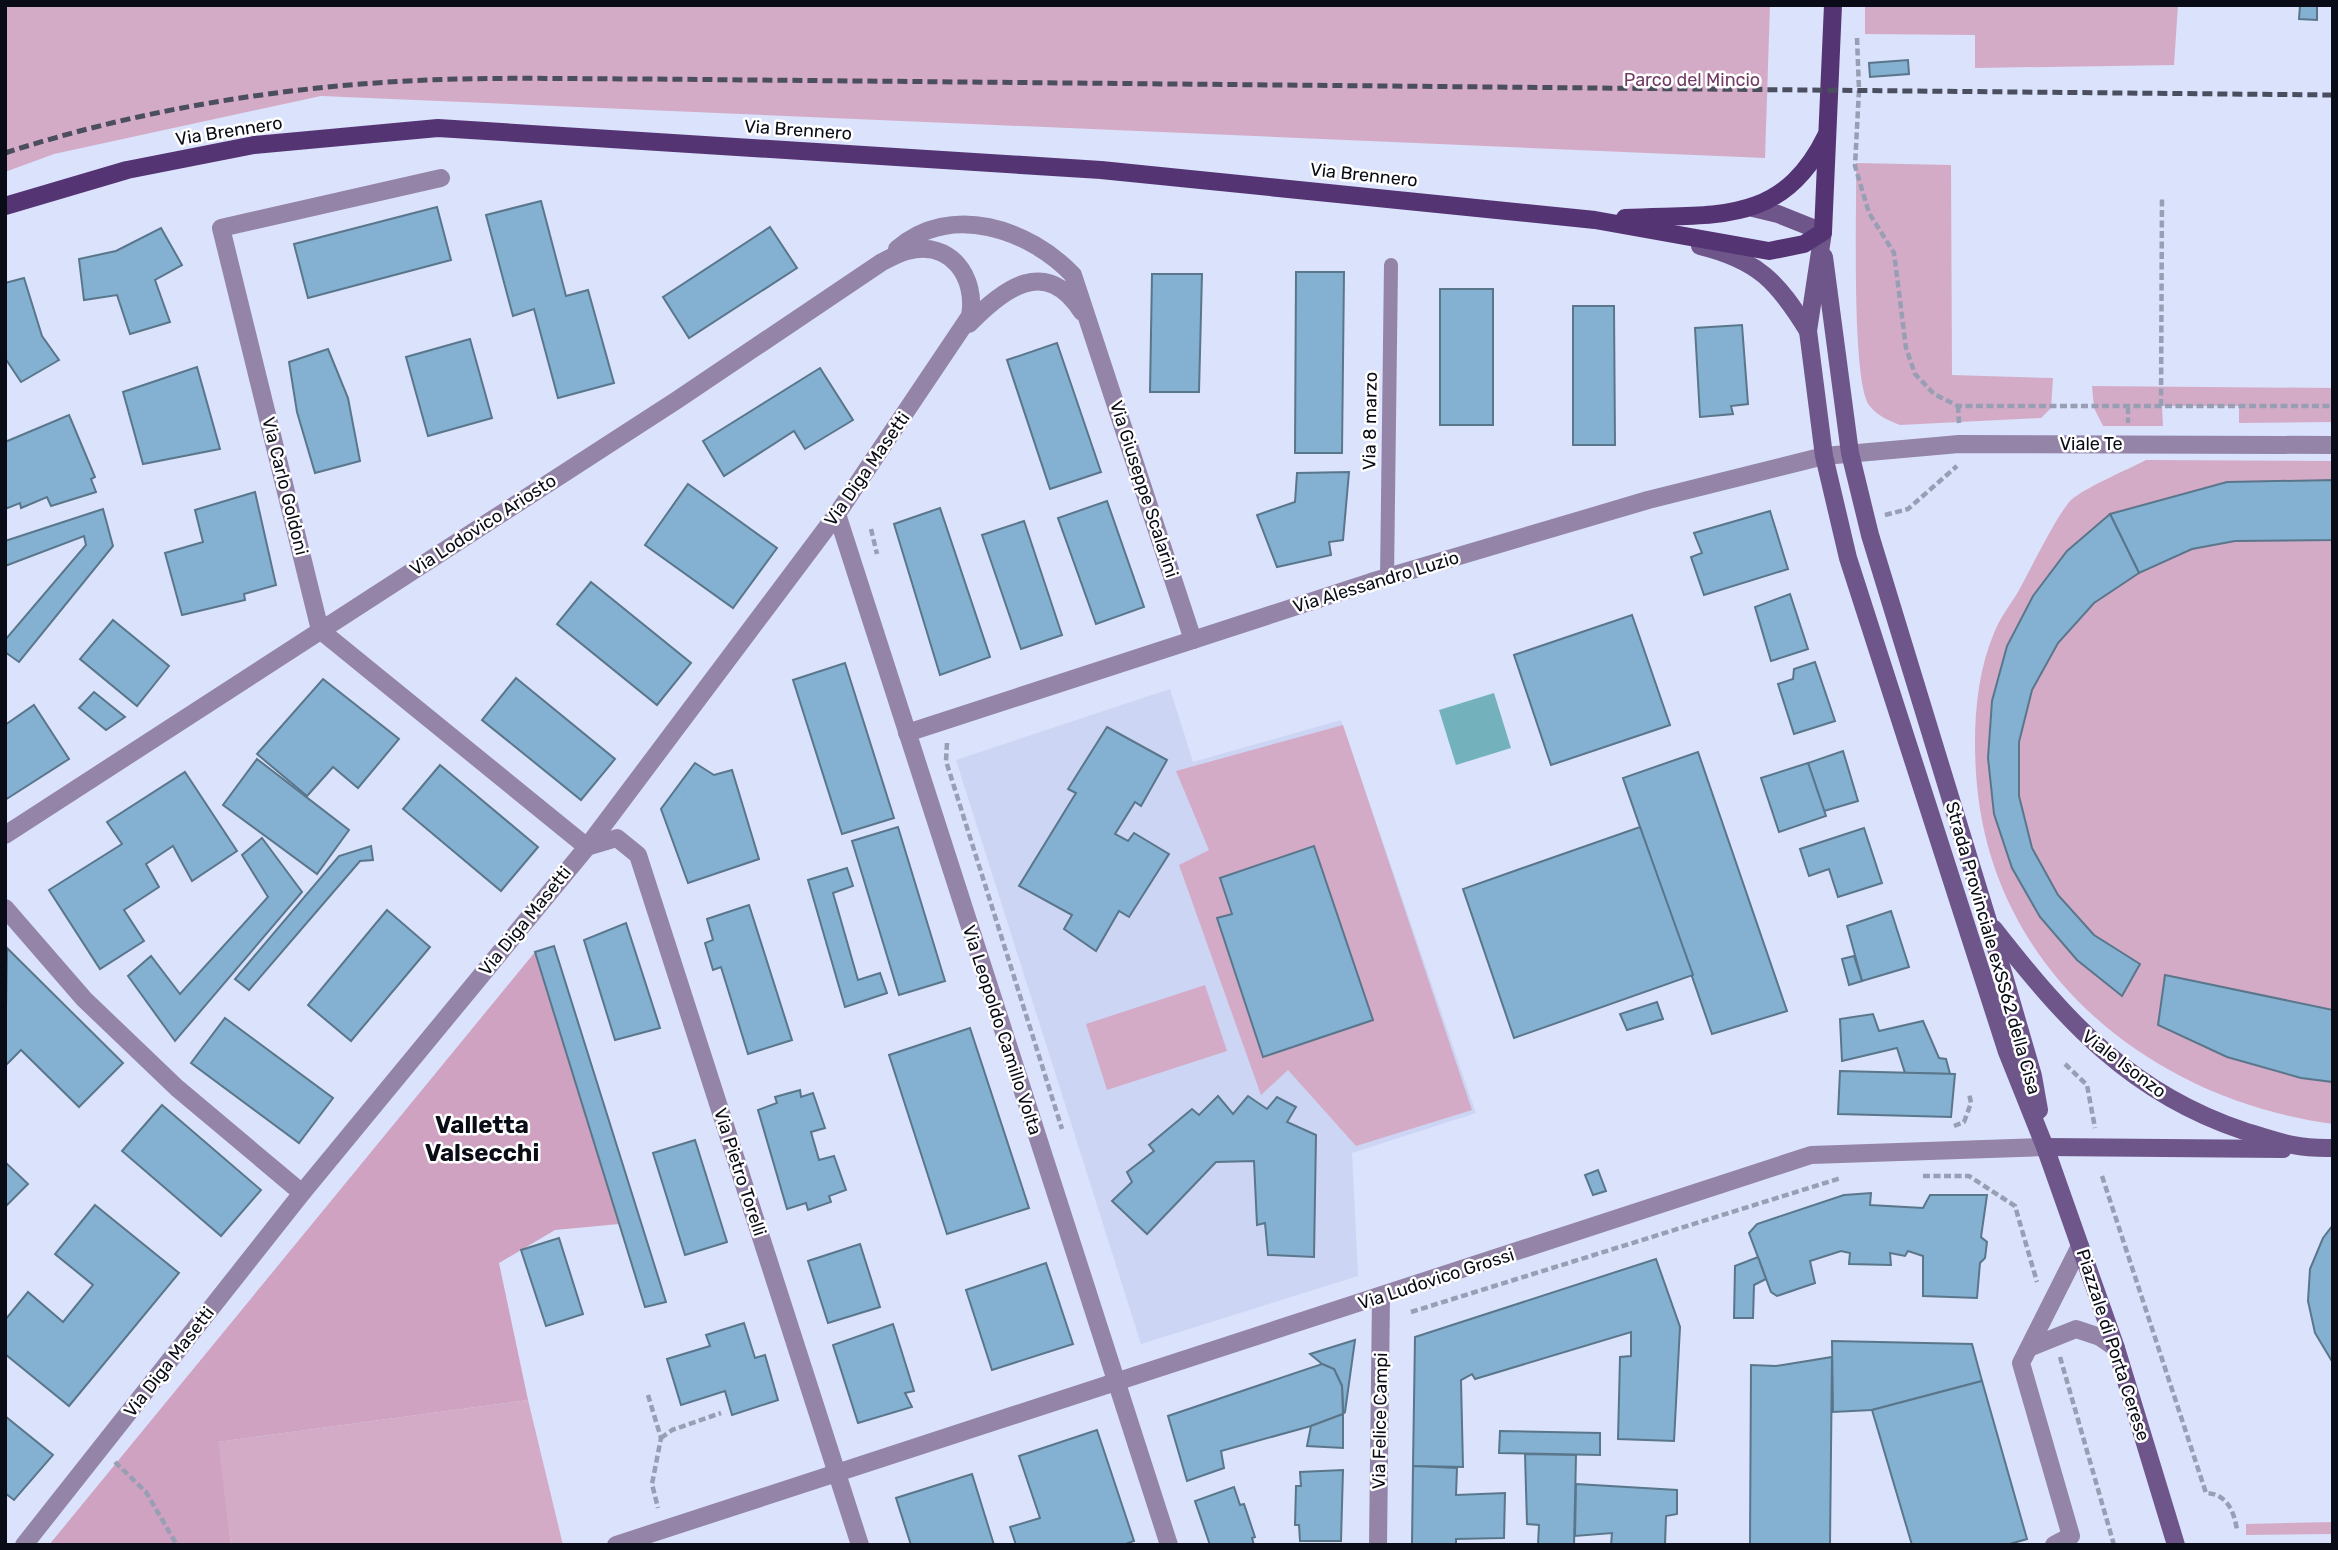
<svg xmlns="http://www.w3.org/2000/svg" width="2338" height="1550" font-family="Rubik,sans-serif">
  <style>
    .built { fill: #ccd5f3 }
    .green { fill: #d4abc7 }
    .forest { fill: #cfa2c1 }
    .water { fill: #73b2bc }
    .building { fill: #84b0d1; stroke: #5a768b; stroke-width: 2 }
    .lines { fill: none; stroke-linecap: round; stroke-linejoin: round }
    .path { stroke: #989eb3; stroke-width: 4.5; stroke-dasharray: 7 3.5; stroke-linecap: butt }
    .lane { stroke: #9484a8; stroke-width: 14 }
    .street { stroke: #9484a8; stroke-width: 18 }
    .secondary { stroke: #6f568a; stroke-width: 18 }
    .primary { stroke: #553474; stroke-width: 18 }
    .rail { stroke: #4b4e5e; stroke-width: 5; stroke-dasharray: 10 5; stroke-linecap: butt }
    .labels { text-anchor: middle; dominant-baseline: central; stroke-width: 5; stroke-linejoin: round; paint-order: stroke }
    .park-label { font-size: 18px; fill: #733b64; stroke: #fff }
    .street-label { font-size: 18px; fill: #090b16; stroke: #fff }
    .district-label { font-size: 24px; font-weight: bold; fill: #090b16; stroke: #fff }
  </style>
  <rect width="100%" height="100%" fill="#dae2fc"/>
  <path class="built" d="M1170 689 1193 762 1341 720 1476 1113 1352 1153 1358 1276 1141 1344 956 760Z"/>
  <g class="green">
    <path d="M5 5H1770L1765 158 321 96 54 154 5 172Z"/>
    <path d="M1865 5H2178L2174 65 1975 68V35L1865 34Z"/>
    <path d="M1856 163 1951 165 1952 375 2053 378 2051 408 2041 418 1900 425C1888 420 1877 416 1869 405 1851 377 1857 206 1856 163Z"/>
    <path d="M2092 386 2333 388V422L2239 423V406H2162L2163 426H2103L2094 408Z"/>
    <path d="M2146 460 2333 461V1124C2148 1099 1988 968 1976 773 1973 728 1976 675 1994 633 2000 618 2010 605 2018 592 2029 572 2058 513 2071 500 2086 487 2127 470 2146 460Z"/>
    <path d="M1343 725 1472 1110 1356 1146 1288 1070 1261 1095 1179 865 1209 850 1176 771Z"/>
    <path d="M1205 985 1227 1051 1107 1090 1086 1024Z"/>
    <path d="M528 1400 563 1545H231L217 1442Z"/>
    <path d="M2333 1522V1534L2246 1535V1524Z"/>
  </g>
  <path class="forest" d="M535 952 619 1224 555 1230 499 1263 528 1400 218 1442 231 1545H49Z"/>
  <path class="water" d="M1494 693 1511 748 1456 765 1439 710Z"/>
  <g class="building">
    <path d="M2300 5H2317V20L2299 19Z"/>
    <path d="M1908 60 1909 74 1870 77 1869 63Z"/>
    <path d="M541 201 566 296 588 290 614 383 558 398 534 309 513 316 486 215Z"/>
    <path d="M437 207 451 260 308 298 294 244Z"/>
    <path d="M770 227 797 268 689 338 663 297Z"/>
    <path d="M161 228 182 265 155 280 170 322 130 334 117 295 84 300 79 259 116 251Z"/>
    <path d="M1296 272H1344L1342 453H1295Z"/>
    <path d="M1152 274H1202L1199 392H1150Z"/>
    <path d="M24 278 42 336 59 360 21 382 5 358V283Z"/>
    <rect x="1440" y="289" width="53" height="136"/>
    <path d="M1573 306H1614L1615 445H1573Z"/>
    <path d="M1742 325 1748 404 1731 406 1733 414 1700 417 1695 328Z"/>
    <path d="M470 339 492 418 428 436 406 357Z"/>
    <path d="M1057 343 1101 472 1050 489 1007 360Z"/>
    <path d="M328 349 348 398 360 461 315 473 297 412 289 362Z"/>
    <path d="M197 367 220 449 143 464 123 392Z"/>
    <path d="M820 368 853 420 805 449 794 431 724 476 703 441Z"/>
    <path d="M69 415 95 477 91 479 96 492 51 506 47 497 21 508 20 503 5 509V442Z"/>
    <path d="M1349 472 1343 540 1329 542 1331 555 1277 567 1257 515 1295 502 1297 473Z"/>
    <path d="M2333 480V540L2235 541 2192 549 2139 573 2110 514 2227 482Z"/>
    <path d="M688 484 777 548 733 608 645 545Z"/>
    <path d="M255 492 276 585 244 594 245 600 182 615 165 553 203 542 195 510Z"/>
    <path d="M1107 501 1144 607 1096 624 1058 518Z"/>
    <path d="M940 508 990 657 940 675 894 524Z"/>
    <path d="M103 509 113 546 19 662 5 652V640L86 545 84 536 5 566V541Z"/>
    <path d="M1770 511 1788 569 1704 595 1691 557 1702 553 1694 533Z"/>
    <path d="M2110 514 2139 573 2094 603 2058 643 2032 690 2019 742V796L2032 848 2058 895 2094 935 2140 964 2122 996 2077 960 2040 917 2012 868 1994 814 1988 758 1992 701 2007 646 2033 596 2067 551Z"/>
    <path d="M1024 521 1062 635 1021 649 982 535Z"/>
    <path d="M591 582 691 663 657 705 557 624Z"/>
    <path d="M1790 594 1808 649 1771 661 1755 607Z"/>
    <path d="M1632 615 1670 725 1551 765 1514 655Z"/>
    <path d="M113 620 169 666 137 706 80 659Z"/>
    <path d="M1815 662 1835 721 1794 734 1778 684 1793 679 1794 669Z"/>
    <path d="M845 663 894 818 842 834 793 680Z"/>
    <path d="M516 678 615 759 581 800 482 720Z"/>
    <path d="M323 679 399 739 358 788 333 767 307 796 257 754Z"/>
    <path d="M94 692 125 717 106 730 79 708Z"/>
    <path d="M34 705 69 759 5 800V725Z"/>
    <path d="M1107 727 1167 760 1141 806 1135 802 1115 834 1128 841 1134 833 1169 854 1129 917 1119 911 1096 951 1064 929 1072 915 1019 886 1076 793 1068 789Z"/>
    <path d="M1843 751 1858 801 1824 811 1808 763Z"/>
    <path d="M1698 752 1787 1011 1712 1034 1623 778Z"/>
    <path d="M257 759 349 830 317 874 223 805Z"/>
    <path d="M695 763 714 775 732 770 759 859 688 883 661 809Z"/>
    <path d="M1808 763 1826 816 1779 832 1761 778Z"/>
    <path d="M440 765 538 847 501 891 403 809Z"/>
    <path d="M185 772 237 851 192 881 173 846 146 864 159 887 124 910 144 941 100 969 49 890 122 844 107 822Z"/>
    <path d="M898 827 945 981 899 995 852 841Z"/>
    <path d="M1640 827 1693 975 1514 1038 1463 889Z"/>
    <path d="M1864 828 1882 883 1838 897 1829 869 1809 876 1800 849Z"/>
    <path d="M262 838 302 892 175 1041 128 976 151 956 180 994 268 897 242 855Z"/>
    <path d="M371 846 373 860 360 861 249 990 235 979 339 856Z"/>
    <path d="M1314 846 1373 1020 1263 1057 1217 918 1232 914 1220 878Z"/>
    <path d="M847 868 853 886 833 893 858 980 880 973 887 993 845 1007 808 880Z"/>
    <path d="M749 905 792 1040 748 1054 721 967 713 970 705 943 713 940 707 919Z"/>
    <path d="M387 910 430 947 351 1041 308 1005Z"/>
    <path d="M1891 911 1909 967 1862 981 1847 926Z"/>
    <path d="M626 923 660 1028 615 1040 584 940Z"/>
    <path d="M554 946 666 1302 645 1307 535 952Z"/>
    <path d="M7 948 123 1063 79 1107 21 1050 5 1066Z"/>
    <path d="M1854 956 1862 981 1849 985 1842 959Z"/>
    <path d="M2165 975 2333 1010V1082L2301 1078 2227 1057 2158 1025Z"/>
    <path d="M1657 1002 1663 1019 1627 1030 1620 1014Z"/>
    <path d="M1873 1014 1879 1031 1923 1021 1939 1058 1946 1059 1950 1074 1905 1073 1897 1048 1842 1061 1840 1019Z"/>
    <path d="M225 1018 333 1098 299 1143 191 1063Z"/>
    <path d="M970 1028 1029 1208 947 1234 889 1055Z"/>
    <path d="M1840 1071 1955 1074 1951 1117 1838 1114Z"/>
    <path d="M800 1090 801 1097 813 1093 825 1128 811 1132 819 1160 834 1156 846 1190 829 1196 831 1202 808 1210 806 1203 787 1209 758 1110 777 1103 775 1097Z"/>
    <path d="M1218 1096 1233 1114 1248 1096 1267 1109 1277 1097 1296 1107 1287 1122 1316 1135 1314 1257 1268 1255 1265 1223 1257 1225 1254 1161 1216 1162 1147 1234 1112 1201 1132 1182 1127 1172 1154 1151 1149 1145 1192 1109 1199 1115Z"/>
    <path d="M162 1105 261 1190 221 1236 122 1151Z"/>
    <path d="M695 1140 727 1242 685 1255 653 1153Z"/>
    <path d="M5 1162 28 1184 5 1207Z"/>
    <path d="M1598 1170 1606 1191 1593 1195 1585 1175Z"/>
    <path d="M1871 1193 1870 1205 1923 1208 1930 1195H1987L1981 1237 1987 1242 1985 1258 1980 1263 1977 1298 1923 1296V1256L1908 1251 1905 1256 1890 1253 1891 1265 1849 1264 1850 1253 1841 1251 1810 1261 1815 1283 1777 1296 1771 1292 1749 1233 1757 1224 1844 1195Z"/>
    <path d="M95 1205 179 1273 69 1406 5 1354V1320L28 1292 63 1322 93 1285 55 1254Z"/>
    <path d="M2333 1225V1363L2315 1333 2308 1301 2310 1269 2323 1238Z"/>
    <path d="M559 1238 583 1314 546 1326 521 1250Z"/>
    <path d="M860 1244 880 1307 828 1323 808 1261Z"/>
    <path d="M1758 1257 1766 1279 1754 1285 1753 1318H1734L1735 1266Z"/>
    <path d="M1656 1259 1680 1327 1674 1441 1618 1439 1620 1357 1631 1356V1332L1475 1379 1472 1374 1461 1380 1463 1467 1413 1466 1415 1337Z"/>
    <path d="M1046 1263 1073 1344 992 1370 966 1290Z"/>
    <path d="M744 1323 755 1358 765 1355 778 1400 732 1415 725 1391 681 1405 667 1359 710 1346 706 1335Z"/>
    <path d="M893 1324 914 1391 905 1393 912 1407 858 1423 833 1345Z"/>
    <path d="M1355 1340 1345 1412 1343 1414 1342 1386 1334 1369 1322 1364 1310 1354Z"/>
    <path d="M1832 1341 1972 1344 1982 1381 1872 1410 1833 1412Z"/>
    <path d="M1832 1357 1830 1545H1750L1751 1365 1776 1366Z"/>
    <path d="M1322 1364 1334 1369 1342 1386 1343 1414 1311 1426 1221 1451 1224 1468 1187 1481 1168 1416Z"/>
    <path d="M1982 1381 2027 1539 2006 1545H1912L1872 1410Z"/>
    <path d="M1343 1414V1448L1307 1446 1311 1426Z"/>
    <path d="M5 1416 53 1455 14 1500 5 1493Z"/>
    <path d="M1097 1430 1134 1541 1123 1545H1016L1010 1527 1040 1518 1019 1456Z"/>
    <path d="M1500 1431 1600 1433V1455L1499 1453Z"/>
    <path d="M1525 1454 1576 1455 1574 1545H1538L1539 1525 1527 1524Z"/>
    <path d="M1413 1466 1457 1468 1456 1495 1505 1493 1504 1538 1456 1539V1545H1412Z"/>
    <path d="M1343 1470 1341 1541H1300L1299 1525H1295L1296 1486H1301L1300 1472Z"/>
    <path d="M972 1474 994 1545H911L896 1498Z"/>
    <path d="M1576 1484 1677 1490V1514L1666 1516 1665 1545H1611L1612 1533 1575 1536Z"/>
    <path d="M1234 1487 1240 1505 1244 1504 1255 1537 1252 1538 1254 1545H1210L1195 1501Z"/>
  </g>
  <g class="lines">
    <g class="path">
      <path d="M39 5V6"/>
      <path d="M1857 38 1859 90 1855 166 1869 213 1894 253 1906 348 1915 374 1934 394 1958 406H2333"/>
      <path d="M1958 406 1959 423"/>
      <path d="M2161 406 2162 196"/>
      <path d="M2128 407V423"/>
      <path d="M1885 515 1908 509 1957 466"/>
      <path d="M871 529 877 554"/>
      <path d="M947 743 946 761 1062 1129"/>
      <path d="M2065 1064 2087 1085 2095 1128"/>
      <path d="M1954 1126 1964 1122 1971 1103 1969 1093"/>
      <path d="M1923 1176H1969L2015 1206 2037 1282"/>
      <path d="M2102 1176 2206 1493C2227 1494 2234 1511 2237 1530"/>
      <path d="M1411 1312 1841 1178"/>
      <path d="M2060 1357 2114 1545"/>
      <path d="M648 1395 661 1438 652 1484 658 1508"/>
      <path d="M661 1438 672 1430 721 1413"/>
      <path d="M115 1462 146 1492 177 1545"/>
    </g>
    <path class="lane" d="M1387 578 1391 265"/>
    <g class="street">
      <path d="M441 178 221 228 320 630 587 847"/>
      <path d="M897 249C951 202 1029 229 1073 275L1193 640"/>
      <path d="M969 324C1003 289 1046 255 1082 312"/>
      <path d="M837 514 1169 1545"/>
      <path d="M907 733 1371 582 1648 500 1824 456 1959 444 2333 445"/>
      <path d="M5 835 677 400 882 262C890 258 899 253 907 251 951 239 977 278 970 316L837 514 587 847 302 1193 24 1545"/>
      <path d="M587 847 617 838 638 855 860 1545"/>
      <path d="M5 908 84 999 177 1088 302 1193"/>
      <path d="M2029 1348 2076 1329 2100 1337 2116 1348"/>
      <path d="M616 1545 1811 1155 2045 1147"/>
      <path d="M1378 1545 1381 1297"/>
      <path d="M2054 1545 2071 1536 2021 1363 2080 1246"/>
    </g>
    <g class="secondary">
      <path d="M1753 208 1778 214 1823 232"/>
      <path d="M1823 232 1808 331 1824 456 1848 558 2007 1052 2045 1147 2116 1348 2176 1545"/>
      <path d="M1700 246C1758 260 1778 282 1808 331"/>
      <path d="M1824 257 1850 453 1870 535 1988 921 2033 1076 2039 1110"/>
      <path d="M1994 929C2066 1021 2130 1093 2244 1131 2279 1142 2296 1149 2333 1148"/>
      <path d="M2045 1147 2283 1149"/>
    </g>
    <g class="primary">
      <path d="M5 206 127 170 254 145 438 128 1101 170 1595 220 1769 251 1804 244 1823 232 1833 5"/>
      <path d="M1625 218C1712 213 1781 228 1826 136"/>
    </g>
    <path class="rail" d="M5 153C140 109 286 86 427 80 501 77 575 79 649 79L2333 95"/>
  </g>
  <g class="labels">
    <g class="park-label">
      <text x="1692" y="80">Parco del Mincio</text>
    </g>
    <g class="street-label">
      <text transform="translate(798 130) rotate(4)">Via Brennero</text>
      <text transform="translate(229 131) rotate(-9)">Via Brennero</text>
      <text transform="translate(1364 175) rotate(6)">Via Brennero</text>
      <text transform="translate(1370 421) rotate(-89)">Via 8 marzo</text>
      <text x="2091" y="444">Viale Te</text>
      <text transform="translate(867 469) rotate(-55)">Via Diga Masetti</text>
      <text transform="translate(285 486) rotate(76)">Via Carlo Goldoni</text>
      <text transform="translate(1144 489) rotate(72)">Via Giuseppe Scalarini</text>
      <text transform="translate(483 525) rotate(-33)">Via Lodovico Ariosto</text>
      <text transform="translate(1376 582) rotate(-17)">Via Alessandro Luzio</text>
      <text transform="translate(525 921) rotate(-51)">Via Diga Masetti</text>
      <text transform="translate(1993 948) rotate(74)">Strada Provinciale exSS62 della Cisa</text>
      <text transform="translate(1002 1030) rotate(72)">Via Leopoldo Camillo Volta</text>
      <text transform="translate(2124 1064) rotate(37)">Viale Isonzo</text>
      <text transform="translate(740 1172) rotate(72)">Via Pietro Torelli</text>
      <text transform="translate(1436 1279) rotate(-18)">Via Ludovico Grossi</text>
      <text transform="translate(2113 1345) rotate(72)">Piazzale di Porta Cerese</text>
      <text transform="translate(169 1362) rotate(-52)">Via Diga Masetti</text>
      <text transform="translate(1380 1421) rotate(-89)">Via Felice Campi</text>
    </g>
    <g class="district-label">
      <text x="482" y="1125">Valletta<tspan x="482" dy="28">Valsecchi</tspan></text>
    </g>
  </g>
  <rect width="2338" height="1550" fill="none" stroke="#090b16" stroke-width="14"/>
</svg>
